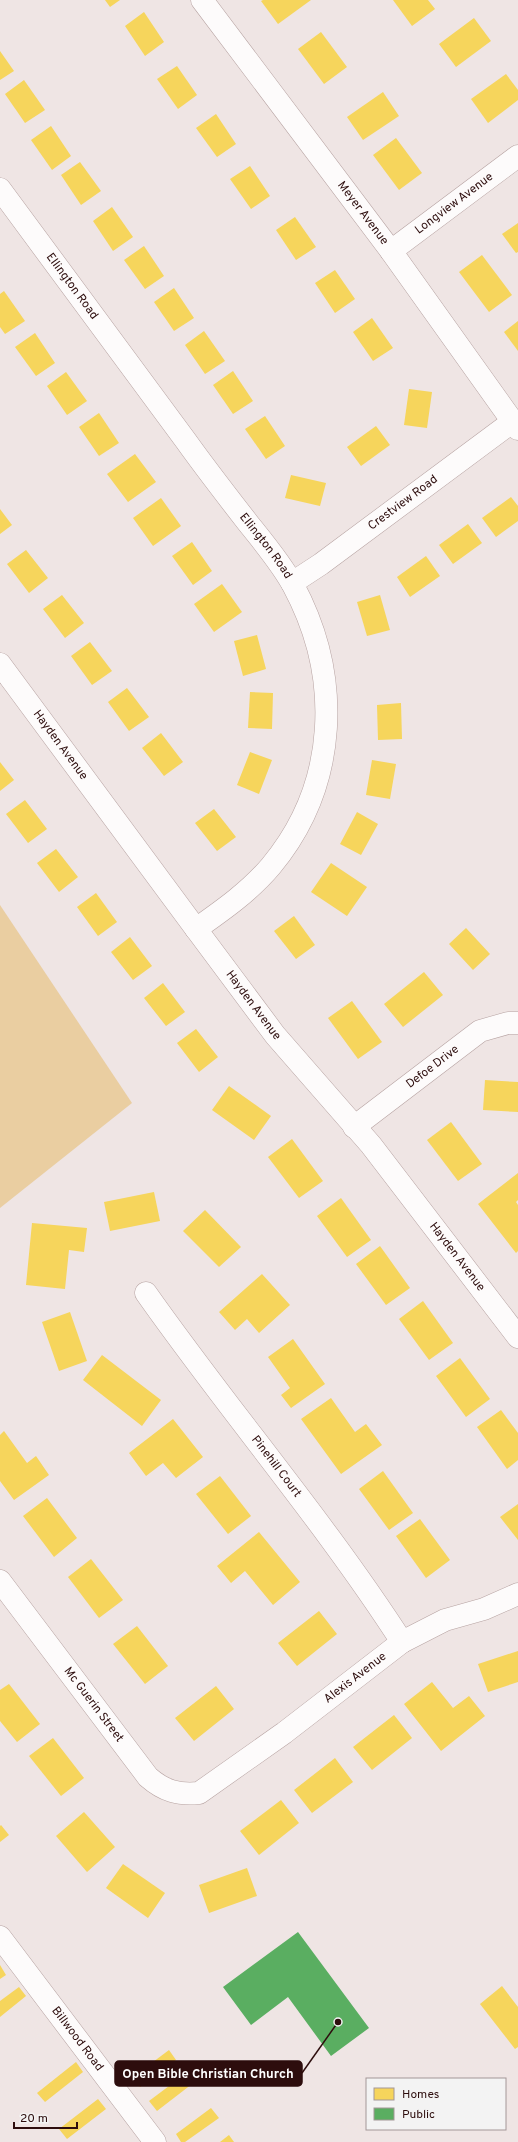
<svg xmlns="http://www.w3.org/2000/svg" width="518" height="2142" font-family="Overpass,sans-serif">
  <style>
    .green { fill: #eacea1 }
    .homes { fill: #f6d55c }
    .public { fill: #5aae61 }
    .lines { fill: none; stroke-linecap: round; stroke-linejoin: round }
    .minor-casing { stroke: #b6a2a1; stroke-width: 23 }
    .tertiary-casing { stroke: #b6a2a1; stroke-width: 23 }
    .minor { stroke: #fdfbfb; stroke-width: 22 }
    .tertiary { stroke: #fdfbfb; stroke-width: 22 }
    .labels { text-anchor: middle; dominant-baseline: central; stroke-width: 4; stroke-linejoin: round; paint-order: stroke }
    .street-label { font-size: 12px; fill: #2d0d0d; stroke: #f3f3f3 }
    .leader { fill: none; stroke: #2d0d0d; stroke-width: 1.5 }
    .callout-dot { fill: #2d0d0d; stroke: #f3f3f3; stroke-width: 1.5 }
    .callout { fill: #2d0d0d; stroke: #2d0d0d; stroke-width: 1.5 }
    .callout-label { font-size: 13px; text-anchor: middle; font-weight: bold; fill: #fff }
  </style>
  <rect width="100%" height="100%" fill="#efe5e4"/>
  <path class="green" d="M0 905 132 1103 0 1208Z"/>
  <g class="homes">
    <path d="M105 0H120L110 7Z"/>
    <path d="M263 0H311L278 24 261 1Z"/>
    <path d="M393 0H428L435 9 412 26Z"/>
    <path d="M144 12 164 42 145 56 125 26Z"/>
    <path d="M474 18 491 41 456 67 439 44Z"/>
    <path d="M321 32 347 67 324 84 298 49Z"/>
    <path d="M0 51 14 71 0 80Z"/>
    <path d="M177 66 197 95 178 109 157 79Z"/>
    <path d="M506 74 518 90V100L488 123 471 99Z"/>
    <path d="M24 80 45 110 25 123 5 94Z"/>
    <path d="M383 92 399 116 363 140 347 117Z"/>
    <path d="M216 114 236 144 217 157 196 128Z"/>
    <path d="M51 126 71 156 52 170 31 140Z"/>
    <path d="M396 138 422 173 399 190 373 155Z"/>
    <path d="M80 162 101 191 81 205 61 175Z"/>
    <path d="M250 166 270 196 251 209 230 179Z"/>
    <path d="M112 207 133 237 113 251 93 221Z"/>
    <path d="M295 217 316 247 296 260 276 230Z"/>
    <path d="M518 223V252L516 253 502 234Z"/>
    <path d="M144 246 164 276 145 289 124 260Z"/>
    <path d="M482 255 512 295 489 312 459 272Z"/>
    <path d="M335 270 355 299 335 313 315 283Z"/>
    <path d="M174 288 194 318 174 331 154 302Z"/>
    <path d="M4 291 25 321 5 334 0 327V294Z"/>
    <path d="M372 318 393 348 373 361 353 332Z"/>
    <path d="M518 321V351L504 332Z"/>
    <path d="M204 331 225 361 205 374 185 345Z"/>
    <path d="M35 333 55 363 36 376 15 347Z"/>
    <path d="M233 371 253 401 233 414 213 385Z"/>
    <path d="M66 372 87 401 67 415 47 386Z"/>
    <path d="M409 389 432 392 427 428 404 425Z"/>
    <path d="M99 413 119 443 99 456 79 427Z"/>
    <path d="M265 416 285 446 266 459 245 429Z"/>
    <path d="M376 426 390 445 361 466 347 447Z"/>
    <path d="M135 454 156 482 128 502 107 474Z"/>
    <path d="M291 475 326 483 320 506 285 498Z"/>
    <path d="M511 497 518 506V521L496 537 482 518Z"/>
    <path d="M161 498 181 526 153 546 133 518Z"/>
    <path d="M0 509 12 525 0 534Z"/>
    <path d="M468 524 482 543 453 564 439 545Z"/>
    <path d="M192 542 212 571 193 585 172 556Z"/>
    <path d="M26 550 48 578 29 593 7 564Z"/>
    <path d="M426 556 440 576 410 597 397 577Z"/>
    <path d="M222 584 242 612 214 632 194 604Z"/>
    <path d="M62 595 84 623 65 638 43 609Z"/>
    <path d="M380 595 390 630 367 636 357 602Z"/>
    <path d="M257 635 266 669 243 676 234 641Z"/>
    <path d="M90 642 112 671 92 685 71 656Z"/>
    <path d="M127 688 149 717 129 731 108 702Z"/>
    <path d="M250 692 273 693 272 729 248 728Z"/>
    <path d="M401 703 402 739 378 740 377 705Z"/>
    <path d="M161 733 183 762 164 776 142 748Z"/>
    <path d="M250 752 272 760 259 794 237 785Z"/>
    <path d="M372 760 396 764 390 799 366 795Z"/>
    <path d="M0 762 14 780 0 791Z"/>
    <path d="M25 800 47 829 28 843 6 814Z"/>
    <path d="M214 809 236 837 217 851 195 823Z"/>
    <path d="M357 812 378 824 361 855 340 844Z"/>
    <path d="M56 849 78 877 59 892 37 863Z"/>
    <path d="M331 863 367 887 347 916 311 892Z"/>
    <path d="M96 893 117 922 98 936 77 907Z"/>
    <path d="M294 916 315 945 296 959 274 931Z"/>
    <path d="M466 928 490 954 473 970 449 944Z"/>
    <path d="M130 937 152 966 133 980 111 952Z"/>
    <path d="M424 972 443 995 403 1027 384 1004Z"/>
    <path d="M163 983 185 1012 166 1026 144 998Z"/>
    <path d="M352 1001 382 1042 358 1059 328 1018Z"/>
    <path d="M196 1029 218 1057 199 1072 177 1043Z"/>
    <path d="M485 1080 518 1082V1112L483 1110Z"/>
    <path d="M229 1086 271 1116 254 1140 212 1110Z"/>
    <path d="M451 1122 482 1164 458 1181 427 1140Z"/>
    <path d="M292 1139 323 1181 299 1198 268 1157Z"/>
    <path d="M518 1173V1200L516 1202 518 1205V1251L516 1253 478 1204Z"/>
    <path d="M154 1192 160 1221 110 1231 104 1202Z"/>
    <path d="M341 1198 371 1240 347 1257 317 1216Z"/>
    <path d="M205 1210 241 1247 219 1267 183 1231Z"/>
    <path d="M32 1223 87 1228 84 1252 69 1250 65 1289 26 1285Z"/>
    <path d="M380 1246 410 1288 386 1305 356 1264Z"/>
    <path d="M262 1274 290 1305 259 1333 247 1319 235 1330 219 1312Z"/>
    <path d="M423 1301 453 1343 429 1360 399 1319Z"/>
    <path d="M70 1312 87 1361 59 1371 42 1322Z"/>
    <path d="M293 1339 325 1384 291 1408 281 1395 290 1388 268 1357Z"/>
    <path d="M102 1355 161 1400 142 1426 83 1380Z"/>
    <path d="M460 1358 490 1399 466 1417 436 1376Z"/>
    <path d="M331 1398 355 1432 366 1424 382 1445 341 1474 301 1419Z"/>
    <path d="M501 1410 518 1433V1460L507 1469 477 1427Z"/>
    <path d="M173 1419 203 1457 176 1478 163 1463 146 1476 129 1453Z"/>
    <path d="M4 1431 27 1463 36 1456 49 1475 14 1500 0 1481V1435Z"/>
    <path d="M383 1471 413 1513 389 1530 359 1489Z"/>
    <path d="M220 1476 251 1516 228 1534 196 1494Z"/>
    <path d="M47 1498 77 1538 54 1557 23 1516Z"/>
    <path d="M518 1504V1540L500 1517Z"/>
    <path d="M420 1519 450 1560 426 1578 396 1536Z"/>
    <path d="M259 1532 300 1582 273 1605 245 1571 231 1583 217 1566Z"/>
    <path d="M91 1559 123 1600 99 1618 68 1577Z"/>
    <path d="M319 1611 337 1634 297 1666 278 1643Z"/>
    <path d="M137 1626 168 1666 145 1684 113 1644Z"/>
    <path d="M518 1651V1682L488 1692 478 1664Z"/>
    <path d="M432 1682 453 1708 469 1696 485 1716 441 1751 404 1704Z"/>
    <path d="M9 1684 40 1724 17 1742 0 1721V1690Z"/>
    <path d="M216 1686 234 1709 194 1741 175 1718Z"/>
    <path d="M394 1715 412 1738 372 1770 353 1747Z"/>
    <path d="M53 1738 84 1778 61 1796 29 1756Z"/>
    <path d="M335 1758 353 1782 312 1813 294 1790Z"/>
    <path d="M281 1800 299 1823 259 1855 240 1831Z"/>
    <path d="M84 1812 115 1847 87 1872 56 1836Z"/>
    <path d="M1 1825 9 1835 0 1842V1826Z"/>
    <path d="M123 1864 165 1893 148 1918 106 1888Z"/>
    <path d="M247 1868 257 1896 209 1913 199 1885Z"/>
    <path d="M0 1965 6 1975 0 1979Z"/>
    <path d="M502 1986 518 2007V2047L515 2049 480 2004Z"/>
    <path d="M19 1987 26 1996 0 2017V2001Z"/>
    <path d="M169 2050 176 2060 140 2087 133 2077Z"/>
    <path d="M76 2062 83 2072 45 2102 37 2093Z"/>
    <path d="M185 2074 192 2084 157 2111 149 2101Z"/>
    <path d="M98 2099 106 2109 67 2139 59 2129Z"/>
    <path d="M211 2108 219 2118 185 2142H181L176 2134Z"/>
    <path d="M229 2135 234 2142H220Z"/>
  </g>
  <path class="public" d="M298 1932 369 2028 331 2056 288 1997 251 2025 223 1987Z"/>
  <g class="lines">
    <g class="minor-casing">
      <g id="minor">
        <path id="s1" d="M202 0 391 251 518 429"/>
        <path id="s2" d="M0 189C62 273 124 357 186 441 206 469 227 496 248 523 264 543 281 563 293 585 342 676 339 784 271 866 250 891 223 910 196 929L275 1035 371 1145 518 1337"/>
        <path id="s3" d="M391 251 518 156"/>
        <path id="s4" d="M292 583 321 564 512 422"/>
        <path id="s5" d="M354 1127 480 1031 508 1023H518"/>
        <path id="s6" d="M146 1293C229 1411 324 1521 402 1642"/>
        <path id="s7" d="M0 1581 148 1777C164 1791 178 1795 199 1793L284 1733 402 1642 445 1620 484 1609 518 1594"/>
        <path id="s8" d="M0 1937 155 2142"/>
      </g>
    </g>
    <g class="tertiary-casing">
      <g id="tertiary">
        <path id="s9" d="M0 664 196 929"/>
      </g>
    </g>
    <use href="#minor" class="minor"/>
    <use href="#tertiary" class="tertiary"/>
  </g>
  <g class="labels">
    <g class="street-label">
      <text stroke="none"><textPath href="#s3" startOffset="79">Longview Avenue</textPath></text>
      <text stroke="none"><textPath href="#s1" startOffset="267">Meyer Avenue</textPath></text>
      <text stroke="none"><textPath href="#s2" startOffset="121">Ellington Road</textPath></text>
      <text stroke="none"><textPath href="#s4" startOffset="137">Crestview Road</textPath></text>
      <text stroke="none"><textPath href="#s2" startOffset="445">Ellington Road</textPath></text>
      <text stroke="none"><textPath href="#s9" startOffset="101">Hayden Avenue</textPath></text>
      <text stroke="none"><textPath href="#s2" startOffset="986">Hayden Avenue</textPath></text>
      <text stroke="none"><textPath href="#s5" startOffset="99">Defoe Drive</textPath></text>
      <text stroke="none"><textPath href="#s2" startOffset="1310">Hayden Avenue</textPath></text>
      <text stroke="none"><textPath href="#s6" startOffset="217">Pinehill Court</textPath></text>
      <text stroke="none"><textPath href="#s7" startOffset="495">Alexis Avenue</textPath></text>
      <text stroke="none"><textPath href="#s7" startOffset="155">Mc Guerin Street</textPath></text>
      <text stroke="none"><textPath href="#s8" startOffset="128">Billwood Road</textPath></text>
    </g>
  </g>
  <path class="leader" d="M338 2022L302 2073"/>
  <circle class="callout-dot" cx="338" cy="2022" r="4"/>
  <rect class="callout" x="115" y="2061" width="187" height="25" rx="4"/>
  <g class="callout-label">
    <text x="208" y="2078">Open Bible Christian Church</text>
  </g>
  <rect x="366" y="2078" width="140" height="52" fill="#f3f3f3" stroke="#a49797"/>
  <rect x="374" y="2088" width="20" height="12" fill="#f6d55c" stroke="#a49797"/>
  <text x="402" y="2098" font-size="12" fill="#2d0d0d">Homes</text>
  <rect x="374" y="2108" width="20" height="12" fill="#5aae61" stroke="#a49797"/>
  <text x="402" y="2118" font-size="12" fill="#2d0d0d">Public</text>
  <path d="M14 2122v6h63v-6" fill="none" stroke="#2d0d0d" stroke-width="2"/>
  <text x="20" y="2122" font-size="12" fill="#2d0d0d" stroke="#f3f3f3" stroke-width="3" paint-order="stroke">20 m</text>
</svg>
